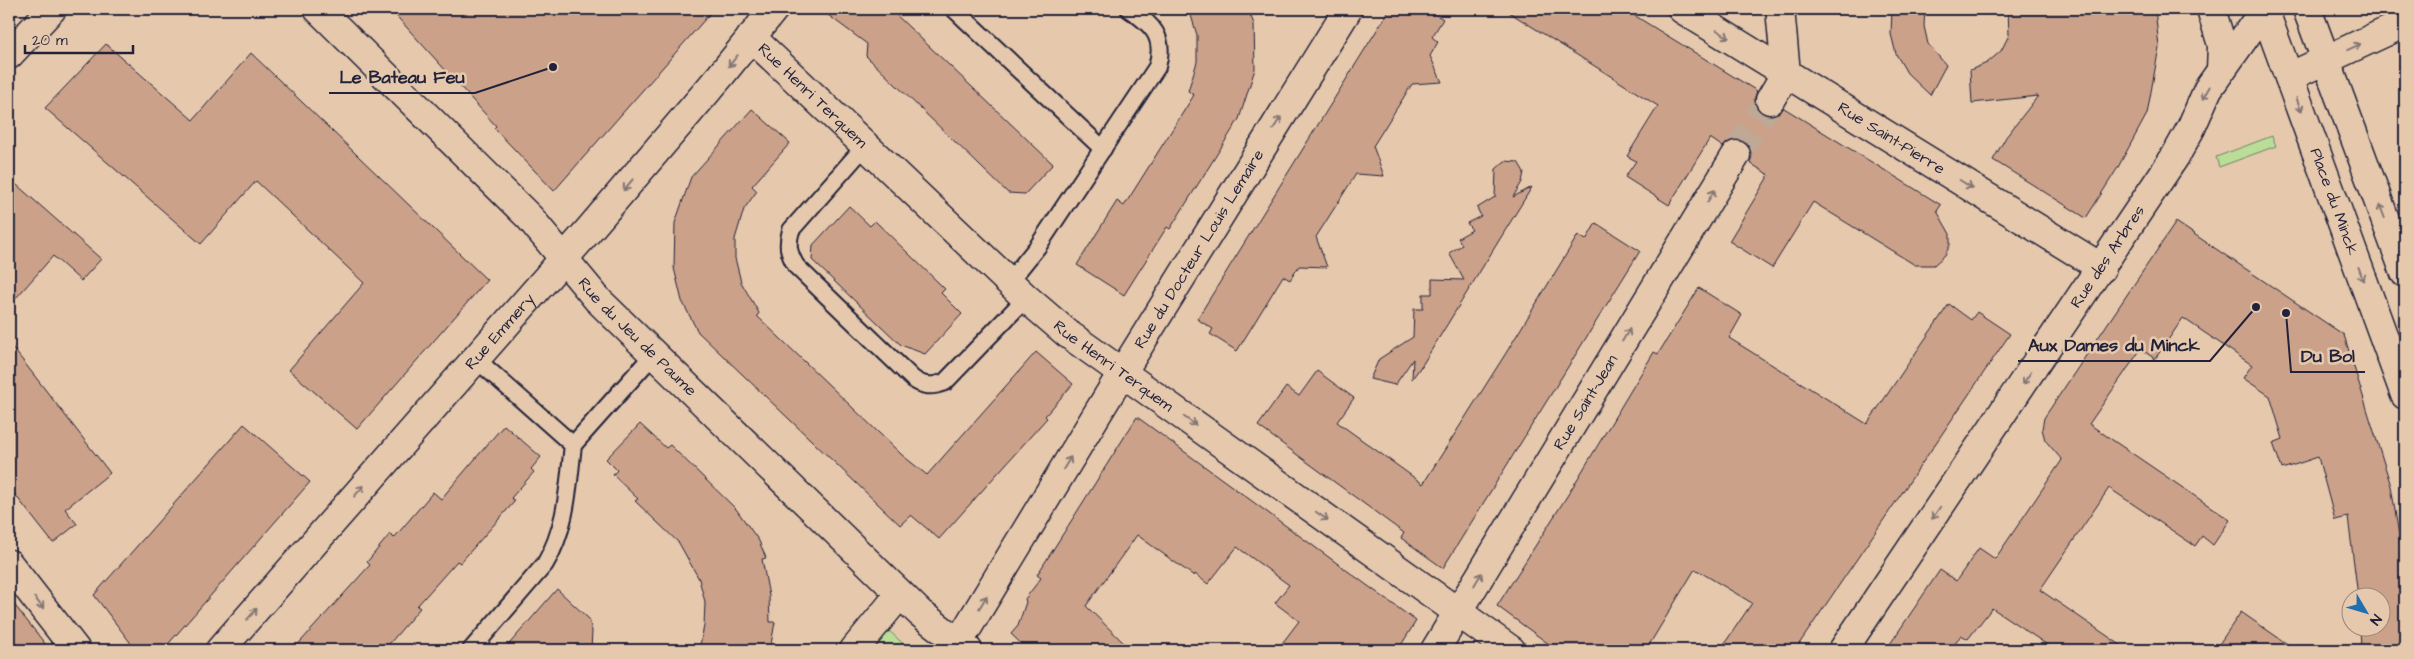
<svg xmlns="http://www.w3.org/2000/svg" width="2414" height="659" font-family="'Architects Daughter',sans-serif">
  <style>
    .green { fill: #badd97; stroke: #6e8069 }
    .building { fill: #cba18a; stroke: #22223b }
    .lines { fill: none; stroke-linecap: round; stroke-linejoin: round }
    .street-tunnel { stroke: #bfa896; stroke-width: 28; stroke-dasharray: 28 14; stroke-linecap: butt }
    .lane-casing { stroke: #22223b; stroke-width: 20 }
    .street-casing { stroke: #22223b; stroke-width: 31 }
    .secondary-casing { stroke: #22223b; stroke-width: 31 }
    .lane { stroke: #e6c9ad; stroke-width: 16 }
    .street { stroke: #e6c9ad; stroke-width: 28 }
    .secondary { stroke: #e6c9ad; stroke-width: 28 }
    .oneway { stroke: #847674 }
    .labels { text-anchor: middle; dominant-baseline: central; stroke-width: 5; stroke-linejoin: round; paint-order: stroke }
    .street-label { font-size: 16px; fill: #22223b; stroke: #e6c9ad }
    .leader { fill: none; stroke: #22223b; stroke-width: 2 }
    .callout-dot { fill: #22223b; stroke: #e6c9ad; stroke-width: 2 }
    .callout-label { font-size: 18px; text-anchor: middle; font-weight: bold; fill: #22223b; stroke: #e6c9ad; stroke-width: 5; stroke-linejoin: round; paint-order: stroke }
  </style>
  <rect width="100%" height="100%" fill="#e6c9ad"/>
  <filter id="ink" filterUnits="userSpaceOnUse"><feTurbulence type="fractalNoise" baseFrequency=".02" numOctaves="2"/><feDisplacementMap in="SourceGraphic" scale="10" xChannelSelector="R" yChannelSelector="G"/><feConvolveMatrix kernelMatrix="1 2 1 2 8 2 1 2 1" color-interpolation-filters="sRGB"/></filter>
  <g filter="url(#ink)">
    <g class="green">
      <path d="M2272 136 2276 146 2219 167 2216 157Z"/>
      <path d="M887 629 910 650H869Z"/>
    </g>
    <g class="building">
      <path d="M390 9H714L554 191 494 128 496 126Z"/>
      <path d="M820 9H890L1053 164 1025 194 1008 193 866 56 867 44Z"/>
      <path d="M1189 9H1248L1254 24 1255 69 1239 119 1170 229 1167 227 1124 295 1077 265 1117 201 1124 206 1194 95 1188 91 1197 62V35Z"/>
      <path d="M1390 9H1427L1443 19 1432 37 1438 42 1430 56 1442 82 1412 84 1373 146 1384 176 1356 174 1316 237 1327 267 1299 266 1290 280 1283 276 1237 351 1210 334 1213 329 1197 319Z"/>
      <path d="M1504 9H1624L1757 91 1754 100 1757 108 1762 113 1770 116 1778 113 1784 108 1941 205 1937 211 1950 234V245L1945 255 1934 265H1915L1813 202 1772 268 1729 241 1769 175 1750 163 1752 155 1750 148 1744 142 1736 139 1729 141 1723 147 1710 138 1669 205 1625 177 1636 161 1627 156 1658 106Z"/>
      <path d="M1892 9H1925L1924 26 1928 44 1946 65 1930 95 1907 73 1896 54 1891 34Z"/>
      <path d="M2008 9H2155L2159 47 2147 114 2117 169 2086 218 1993 160 2006 137 2038 96 1972 103 1970 70 1987 63 2001 51 2009 35Z"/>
      <path d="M106 44 193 120 251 53 487 280 357 429 289 370 364 283 256 181 201 244 45 108Z"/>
      <path d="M752 109 790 143 752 186 757 191 744 209 735 239V258L741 282 759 313 757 316 902 455 927 475 1036 352 1073 384 1045 416 1047 418 939 539 911 515 900 525 698 332 682 301 674 268 675 223 691 177Z"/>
      <path d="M1505 161 1518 162 1524 172 1522 182 1513 197 1532 187 1421 367 1422 365 1412 379 1413 359 1395 385 1370 379 1379 359 1413 337 1414 309H1423V294H1432V279L1464 280 1449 253 1462 245 1458 238 1472 230 1467 223 1481 216 1477 208 1495 197 1496 169Z"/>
      <path d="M9 178 101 259 81 281 53 256 9 306Z"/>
      <path d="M849 206 870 226 875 221 945 289 941 293 962 314 925 354 901 345 812 260 813 245Z"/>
      <path d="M2176 222 2344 335 2391 486 2405 572V650H2361L2360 626H2382V596H2358L2348 517 2335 520 2318 457 2282 469 2273 443 2283 439 2270 396 2243 378 2252 365 2183 318 2155 359 2141 349 2089 424 2230 520 2213 545 2202 536 2195 546 2109 488 2040 590 2128 650H2055L1992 608 1968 639 1961 635 1951 650H1886L1940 570 1956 581 1979 548 1995 559 2062 460 2045 440 2042 429 2044 418Z"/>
      <path d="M1596 223 1640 251 1443 568 1401 538 1404 533 1258 426 1286 387 1299 396 1317 371 1354 398 1337 422 1423 484 1506 353 1578 235 1586 240Z"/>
      <path d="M1699 288 1742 315 1729 338 1867 424 1949 304 1971 320 1977 312 2010 334 1795 650H1720L1752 603 1695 569 1646 650H1557L1497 606 1569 493 1654 352 1658 354Z"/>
      <path d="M9 343 110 473 65 509 77 524 53 543 9 487Z"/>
      <path d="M1137 417 1416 621 1398 650H1277L1299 621 1275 603 1289 585 1237 547 1208 584 1195 574 1194 576 1137 535 1086 606 1131 650H1028L1011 634 1018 626 1026 602 1025 599 1041 578 1037 575Z"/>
      <path d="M244 424 310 482 163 650H136L94 595Z"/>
      <path d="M640 424 666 448 670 445 736 509 759 541 766 558 762 559 769 596 770 622H775L770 650H699L704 626 705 602 699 579 679 543 635 501 638 499 613 475 617 470 606 459Z"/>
      <path d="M504 425 541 457 531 469 534 472 511 498 515 501 460 563 457 561 417 606 420 608 384 650H293L370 565 367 562 390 534 394 538 433 492 441 499Z"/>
      <path d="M557 589 589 619 592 631 591 650H504Z"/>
      <path d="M9 598 50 650H9Z"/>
      <path d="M2241 612 2296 650H2215Z"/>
    </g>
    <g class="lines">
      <path class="street-tunnel" d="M1736 155 1770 100"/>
      <g class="lane-casing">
        <g id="lane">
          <path d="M954 9 1103 149"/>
          <path d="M865 146 791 230C787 245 788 252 796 266L912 378C923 387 932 387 945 382L1026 298"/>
          <path d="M1009 282 1038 246 1157 67C1166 37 1152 24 1129 9"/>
          <path d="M476 359 573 445 653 355"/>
          <path d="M471 650 545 564C567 527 568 487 573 445"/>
        </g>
      </g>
      <g class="street-casing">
        <g id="street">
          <path id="s1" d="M318 9 530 218 598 300 920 613 968 650"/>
          <path id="s2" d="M1682 9 2102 268"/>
          <path d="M2211 9 2222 45 2221 70"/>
          <path id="s3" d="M751 37 1026 298 1068 334 1511 650"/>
          <path d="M9 55 52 9"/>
          <path d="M1770 100 1786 73 1780 9"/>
          <path d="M9 564 76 650"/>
          <path id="s4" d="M220 650 588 231 721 75 774 9"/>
          <path d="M854 650 900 594"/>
          <path id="s5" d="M954 650 1122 373 1348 9"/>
          <path id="s6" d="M1435 650 1736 155"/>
          <path id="s7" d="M1843 650 2176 155 2191 128 2208 89 2264 10"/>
        </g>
      </g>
      <g class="secondary-casing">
        <g id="secondary">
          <path id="s8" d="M2264 9 2405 395"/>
          <path d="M2307 9 2405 273"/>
          <path d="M2289 77 2405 23"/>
        </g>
      </g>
      <use href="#lane" class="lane"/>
      <use href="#street" class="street"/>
      <use href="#secondary" class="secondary"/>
    </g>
    <defs><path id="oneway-shaft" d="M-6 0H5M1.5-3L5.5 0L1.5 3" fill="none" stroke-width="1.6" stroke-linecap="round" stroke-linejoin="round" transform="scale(1.25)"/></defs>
    <g class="oneway">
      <use href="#oneway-shaft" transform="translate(1723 34) rotate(32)"/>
      <use href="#oneway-shaft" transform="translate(2354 47) rotate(-25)"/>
      <use href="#oneway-shaft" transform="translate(733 61) rotate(129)"/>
      <use href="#oneway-shaft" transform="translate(2206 93) rotate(119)"/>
      <use href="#oneway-shaft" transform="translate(2299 105) rotate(70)"/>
      <use href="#oneway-shaft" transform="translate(1277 123) rotate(-58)"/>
      <use href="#oneway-shaft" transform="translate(1966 184) rotate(32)"/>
      <use href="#oneway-shaft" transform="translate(628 185) rotate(130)"/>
      <use href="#oneway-shaft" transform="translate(1711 196) rotate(-59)"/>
      <use href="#oneway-shaft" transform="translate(2382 211) rotate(-111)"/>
      <use href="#oneway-shaft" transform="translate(2361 274) rotate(70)"/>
      <use href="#oneway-shaft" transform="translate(1626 335) rotate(-59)"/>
      <use href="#oneway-shaft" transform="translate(2027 378) rotate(124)"/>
      <use href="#oneway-shaft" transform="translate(1190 421) rotate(35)"/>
      <use href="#oneway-shaft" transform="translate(1067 463) rotate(-59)"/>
      <use href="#oneway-shaft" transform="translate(359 491) rotate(-49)"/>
      <use href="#oneway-shaft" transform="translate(1936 513) rotate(124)"/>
      <use href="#oneway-shaft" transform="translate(1322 516) rotate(35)"/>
      <use href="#oneway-shaft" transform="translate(1478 579) rotate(-59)"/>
      <use href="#oneway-shaft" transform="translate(983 602) rotate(-59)"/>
      <use href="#oneway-shaft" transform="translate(39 603) rotate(52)"/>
      <use href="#oneway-shaft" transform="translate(252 614) rotate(-49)"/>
    </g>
  </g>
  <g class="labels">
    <g class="street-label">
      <text stroke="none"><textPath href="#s3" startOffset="85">Rue Henri Terquem</textPath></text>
      <text stroke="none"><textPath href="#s2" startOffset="246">Rue Saint-Pierre</textPath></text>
      <text stroke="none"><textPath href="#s8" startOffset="205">Place du Minck</textPath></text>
      <text stroke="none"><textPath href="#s5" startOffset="470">Rue du Docteur Louis Lemaire</textPath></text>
      <text stroke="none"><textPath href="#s7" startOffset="474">Rue des Arbres</textPath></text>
      <text stroke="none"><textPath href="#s4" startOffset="424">Rue Emmery</textPath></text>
      <text stroke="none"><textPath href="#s1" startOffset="458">Rue du Jeu de Paume</textPath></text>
      <text stroke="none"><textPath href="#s3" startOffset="490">Rue Henri Terquem</textPath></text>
      <text stroke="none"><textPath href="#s6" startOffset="290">Rue Saint-Jean</textPath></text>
    </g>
  </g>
  <path class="leader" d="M553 67L475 93H329M2256 307L2210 361H2018M2286 313L2291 372H2365"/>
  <g class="callout-dot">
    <circle cx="553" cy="67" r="5"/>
    <circle cx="2256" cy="307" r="5"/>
    <circle cx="2286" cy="313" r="5"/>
  </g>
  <g class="callout-label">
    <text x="402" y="83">Le Bateau Feu</text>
    <text x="2114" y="351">Aux Dames du Minck</text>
    <text x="2328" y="362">Du Bol</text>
  </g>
  <rect width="2414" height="659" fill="none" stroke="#e6c9ad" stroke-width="30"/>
  <rect x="15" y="15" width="2384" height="629" fill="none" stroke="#22223b" stroke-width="2" filter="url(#ink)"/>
  <g transform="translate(2366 612) rotate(128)"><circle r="24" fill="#e6c9ad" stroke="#98867f"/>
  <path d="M0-4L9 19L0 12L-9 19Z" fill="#1f6fb2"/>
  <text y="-8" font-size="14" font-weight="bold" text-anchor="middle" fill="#22223b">N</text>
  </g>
  <path d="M25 45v8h108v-8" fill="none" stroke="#22223b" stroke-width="2.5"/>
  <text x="32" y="45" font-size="15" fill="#22223b" stroke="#e6c9ad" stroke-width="4" paint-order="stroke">20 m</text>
</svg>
